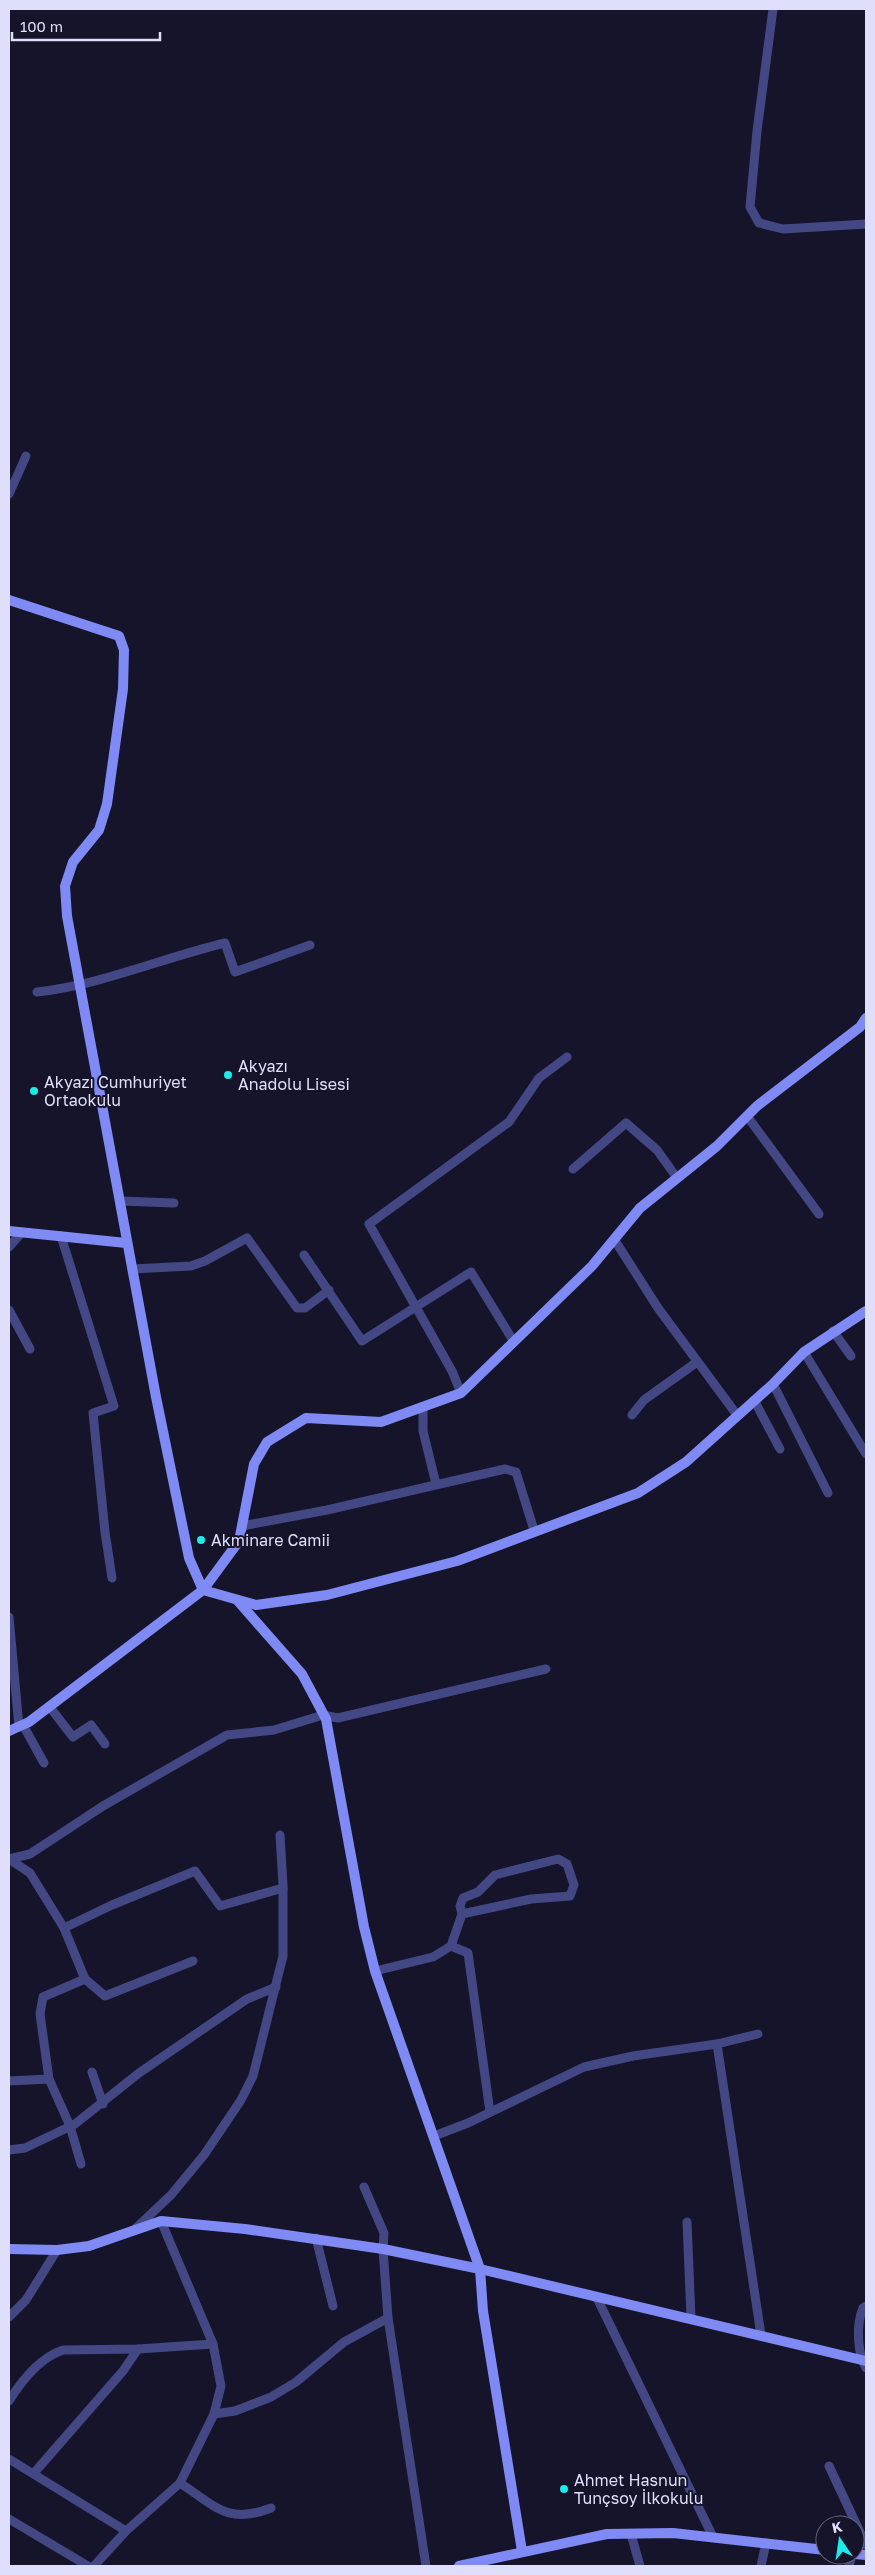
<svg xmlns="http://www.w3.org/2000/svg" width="875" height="2575" font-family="'Golos Text',sans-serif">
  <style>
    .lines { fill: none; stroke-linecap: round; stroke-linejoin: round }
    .street { stroke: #434885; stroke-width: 9 }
    .secondary { stroke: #7f8af4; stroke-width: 10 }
    .poi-dot { fill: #1cebe7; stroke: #15142a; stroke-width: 2 }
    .labels { text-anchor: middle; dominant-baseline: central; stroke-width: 4; stroke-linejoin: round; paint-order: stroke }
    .poi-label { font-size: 16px; fill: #dfdffc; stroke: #15142a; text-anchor: start }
  </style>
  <rect width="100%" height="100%" fill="#15142a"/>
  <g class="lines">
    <g class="street">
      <path d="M773 9 757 131 750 207 759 223 783 229 866 224"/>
      <path d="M9 494 26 456"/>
      <path d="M37 992C101 985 162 958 225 943L235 972 310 945"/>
      <path d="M747 1116 819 1214"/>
      <path d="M573 1169 626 1123 657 1150 677 1178"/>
      <path d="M120 1201 174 1203"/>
      <path d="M61 1236 114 1406 93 1413 105 1532 112 1578"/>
      <path d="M614 1239 658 1308 737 1415"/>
      <path d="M9 1247 22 1232"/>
      <path d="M304 1255 362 1341 471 1272 514 1342"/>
      <path d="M132 1269 191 1266 205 1261 247 1238 297 1308H305L329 1290"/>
      <path d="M9 1310 30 1349"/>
      <path d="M833 1331 851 1356"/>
      <path d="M804 1352 866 1454"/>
      <path d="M773 1384 828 1493"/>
      <path d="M461 1393 452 1371 369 1224 509 1122 539 1078 567 1057"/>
      <path d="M754 1400 780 1449"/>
      <path d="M423 1407V1431L436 1484"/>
      <path d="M632 1415 644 1400 697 1362"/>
      <path d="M242 1526 327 1510 505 1469 516 1472 534 1530"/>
      <path d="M9 1617 19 1727"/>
      <path d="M49 1706 73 1737 91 1725 105 1744"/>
      <path d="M23 1725 44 1763"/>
      <path d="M9 1859 30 1854 103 1806 227 1735 274 1730 323 1715 338 1718 546 1669"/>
      <path d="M9 1859 30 1873 64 1928 85 1979 105 1996 193 1961"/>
      <path d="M64 1928 112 1905 195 1871 220 1906 283 1888"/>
      <path d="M451 1946 468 1953 490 2112"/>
      <path d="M375 1971 433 1957 451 1946 462 1914 460 1906 463 1898 478 1892 495 1875 558 1859 567 1864 574 1885 570 1896 531 1899 462 1914"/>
      <path d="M717 2044 761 2335"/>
      <path d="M92 2072 103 2104"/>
      <path d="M9 2081 49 2079"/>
      <path d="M434 2136 468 2123 584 2067 633 2056 717 2044 758 2034"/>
      <path d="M9 2150 25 2148 75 2124 139 2073 247 1999 276 1987"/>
      <path d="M81 2164 70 2126 49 2079 40 2014 43 1997 85 1979"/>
      <path d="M364 2187 384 2233 383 2249 388 2318"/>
      <path d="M687 2222 691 2318"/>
      <path d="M135 2229 171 2195 204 2155 241 2100 253 2076 283 1956V1885L280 1835"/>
      <path d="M316 2238 333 2306"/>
      <path d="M597 2298 713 2537"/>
      <path d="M866 2306 863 2308C856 2324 857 2353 866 2368"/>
      <path d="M9 2317 26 2300 57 2250"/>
      <path d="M9 2401C22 2380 39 2358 63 2350L138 2349 213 2344"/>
      <path d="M214 2414 235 2411 271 2397 296 2382 344 2342 388 2318 426 2566"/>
      <path d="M9 2459 126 2531"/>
      <path d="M829 2466 866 2545"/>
      <path d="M34 2473 123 2371 138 2349"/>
      <path d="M180 2483C215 2506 228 2525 271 2508"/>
      <path d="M9 2519 88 2566"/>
      <path d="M631 2534 640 2566"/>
      <path d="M94 2566 126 2531 180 2483 214 2414 221 2386 213 2344 161 2221"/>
      <path d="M761 2566 766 2543"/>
      <path d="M849 2566 852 2555"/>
    </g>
    <g class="secondary">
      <path d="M9 600 119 636 124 650 123 689 107 804 99 830 73 862 65 886 67 916 156 1397 189 1558 203 1590 239 1541 254 1464 267 1442 306 1418 381 1422 461 1393 592 1266 640 1208 717 1146 757 1106 860 1027 866 1018"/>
      <path d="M9 1231 126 1243"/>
      <path d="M237 1600 302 1674 326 1719 364 1927 375 1971 480 2269 483 2311 522 2551"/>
      <path d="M9 1731 29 1722 203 1590 256 1605 327 1595 457 1561 638 1493 686 1462 773 1384 804 1352 866 1311"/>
      <path d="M9 2249 57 2250 89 2246 161 2221 245 2229 383 2249 480 2269 866 2361"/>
      <path d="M855 2554 866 2555"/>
      <path d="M459 2566 607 2534 673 2533 825 2550"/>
    </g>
  </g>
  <g class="poi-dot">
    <circle cx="228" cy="1075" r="5"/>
    <circle cx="34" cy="1091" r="5"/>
    <circle cx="201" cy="1540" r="5"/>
    <circle cx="564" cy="2489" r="5"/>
  </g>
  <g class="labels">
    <g class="poi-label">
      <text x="238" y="1066">Akyazı<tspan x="238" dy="18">Anadolu Lisesi</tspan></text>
      <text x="44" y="1082">Akyazı Cumhuriyet<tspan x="44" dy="18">Ortaokulu</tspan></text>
      <text x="211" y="1540">Akminare Camii</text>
      <text x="574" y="2480">Ahmet Hasnun<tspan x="574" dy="18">Tunçsoy İlkokulu</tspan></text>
    </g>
  </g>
  <rect width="875" height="2575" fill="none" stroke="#dfdffc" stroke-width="20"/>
  <g transform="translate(840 2540) rotate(347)"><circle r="24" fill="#15142a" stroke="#66657e"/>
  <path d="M0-4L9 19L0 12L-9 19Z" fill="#1cebe7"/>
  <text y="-8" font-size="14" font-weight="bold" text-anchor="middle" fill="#dfdffc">K</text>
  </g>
  <path d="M12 32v8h148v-8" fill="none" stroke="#dfdffc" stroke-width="2.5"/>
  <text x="20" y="32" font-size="15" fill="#dfdffc" stroke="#15142a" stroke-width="4" paint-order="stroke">100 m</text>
</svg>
